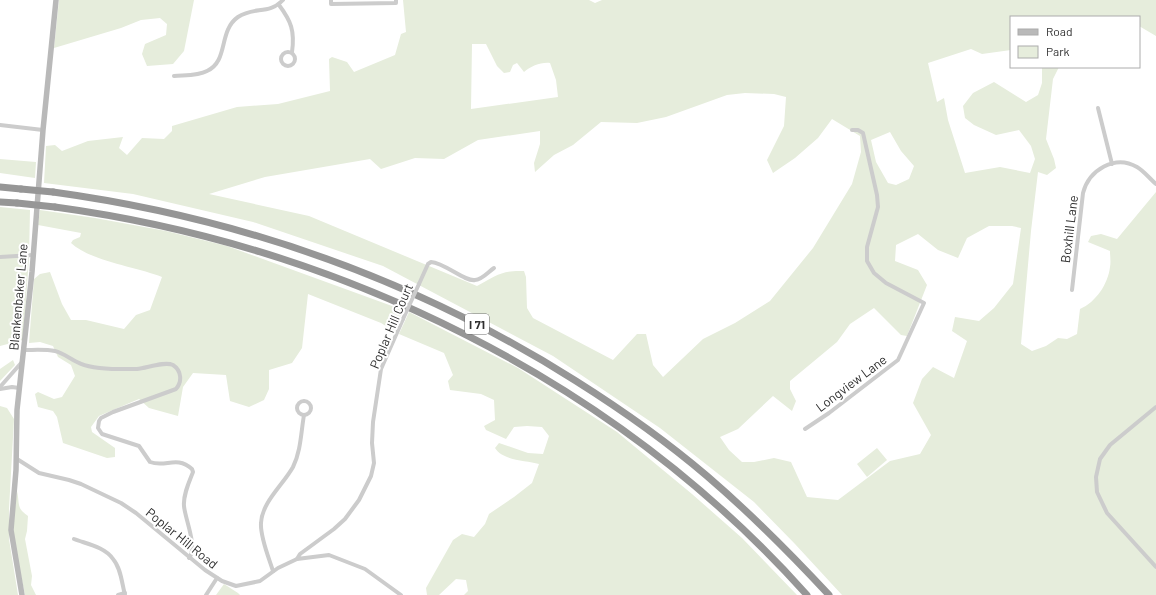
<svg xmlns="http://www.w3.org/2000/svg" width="1156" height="595" font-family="Barlow,sans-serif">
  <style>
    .green { fill: #e6eddc; fill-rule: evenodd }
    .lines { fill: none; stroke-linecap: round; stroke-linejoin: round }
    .street { stroke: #ccc; stroke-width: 4 }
    .secondary { stroke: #b9b9b9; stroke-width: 5.5 }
    .highway { stroke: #969696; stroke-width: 7 }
    .street-bridge { stroke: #ccc; stroke-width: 4 }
    .highway-bridge { stroke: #969696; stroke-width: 7 }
    .labels { text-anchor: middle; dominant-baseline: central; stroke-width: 4; stroke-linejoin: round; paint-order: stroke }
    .shield { fill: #fff; stroke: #6d6d6d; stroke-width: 1 }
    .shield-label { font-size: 12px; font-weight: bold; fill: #2f2f2f }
    .street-label { font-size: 13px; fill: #2f2f2f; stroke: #fff }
  </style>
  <rect width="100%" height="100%" fill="#fff"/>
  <g class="green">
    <path d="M59 0H194L184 51 173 64 147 66 142 54 145 44 166 35 167 24 160 18 141 20 121 28 54 48Z"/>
    <path d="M403 0H589L595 3 602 0H1156V36L1139 26V17H1011V50L982 54 971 49 928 63 937 102 944 98 948 120 965 173 1000 167 1030 173 1035 159 1031 146 1019 130 996 135 974 125 965 118 963 106 973 93 994 82 1026 102 1038 95 1042 83V67H1059L1053 79 1046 139 1054 159 1056 168 1047 175 1038 172 1031 231 1021 344 1032 351 1046 346 1058 338 1067 339 1077 334 1080 309C1096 302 1108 284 1110 267 1111 262 1110 256 1110 251L1088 242 1091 236 1101 234 1117 239 1156 192V595H842L795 544 754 502 660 428 553 356 383 266 253 222 133 194 44 183 46 146 55 145 62 151 88 141 123 137 119 148 127 155 142 138 164 139 172 131V126L237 107 278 104 330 91 329 59 332 57 347 62 354 72 395 55 401 34 406 32ZM472 44H486L497 66 504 73 510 72 513 65 517 63 524 72C531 66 541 62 550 63L556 80 558 97 471 109ZM745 93 774 94 786 97 784 126 767 160 773 173 795 158 818 138 832 119 860 136 861 152 852 184 813 248 770 301 735 323 703 339 663 377 653 365 646 334H637L613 360 533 318 527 308 526 277 524 271C501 270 496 276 477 286L309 216 209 194 265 177 370 159 381 169 415 158 444 159 478 140 540 131V144L534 163 535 172 554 155 573 145 601 122 637 123 666 117 727 95ZM890 132 901 151 914 166 909 179 896 185 888 183 876 162 871 140ZM989 226H1012L1021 228 1013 284 994 308 979 321 955 317 952 331 967 341 954 378 933 367 922 379 913 403 931 435 920 454 890 461 838 500 807 497 791 462 774 458 754 462H742L729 450 720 437 738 429 773 396 792 411 796 401 790 389V381L837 342 850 324 874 308 901 335 907 336 927 285 918 270 895 261 896 245 918 234 938 250 958 258 967 238Z"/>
    <path d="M0 159 36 162 35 178 0 173Z"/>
    <path d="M0 207 30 210 29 258 23 340 0 346Z"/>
    <path d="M40 210 95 218 166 231 227 246 403 310 394 331 381 323 308 294 302 348 292 363 269 370V389L264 400 249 407 230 401 226 375 193 373 183 387 178 416 149 408 139 399 99 416 91 427 92 432 115 448V457L107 458 63 443 57 417 53 411 38 407 35 394 38 392 54 399 62 397 75 376 71 365 58 357 53 346 40 342 29 343 34 279 40 274 50 272 62 304 71 320H86L124 329 136 315 150 310 162 277C137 267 90 261 71 243L73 240 80 237 81 233 38 225Z"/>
    <path d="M409 312 518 368 617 432 692 494 742 538 797 595H464L468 591 466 580 456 579 439 595H427L426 588 453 540 462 534 474 537 485 524 489 514 514 497 532 483 539 464C526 460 503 461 495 448L499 443 528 453 543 454 549 436 542 427 527 426 514 427 506 439 486 430 484 426 495 420 494 400 481 394 450 390 448 381 453 375 444 353 399 334Z"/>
    <path d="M13 360 15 365 0 381V369Z"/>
    <path d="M0 406 7 408 14 419 9 509V539L18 595H0Z"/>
    <path d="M877 448 887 460 867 477 857 464Z"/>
    <path d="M17 491C20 504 16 508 28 516L27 531 25 539 32 576 31 585 36 595H25L13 537V524Z"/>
    <path d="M224 584 238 593 240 595H216Z"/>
  </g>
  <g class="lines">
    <g class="street">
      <path d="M331 0V4L396 3V0"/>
      <path d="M279 5C291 21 295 31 292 52"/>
      <circle cx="288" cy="59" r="7"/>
      <path d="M174 76C184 75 198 76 207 71 229 61 218 31 238 17 254 6 269 15 283 0"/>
      <path d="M1098 108 1112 164"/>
      <path d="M0 125 43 130"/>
      <path d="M0 257 33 255"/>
      <path d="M419 284 428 264 431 262C445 263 465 282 475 280 482 280 488 272 494 268"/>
      <path d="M1072 290 1083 193C1089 170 1115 154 1137 167 1144 171 1150 179 1156 184"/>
      <path d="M24 350C34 350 45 349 55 351 63 353 69 358 77 362 88 368 106 369 119 369 125 369 131 369 137 369 147 368 165 361 173 365 182 371 182 382 176 389L113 412 101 418 99 421 98 428 102 434 139 446 150 462C166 468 176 455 192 469L193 472C189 482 183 495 184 506 185 519 198 547 189 558"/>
      <path d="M0 387 22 362"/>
      <path d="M0 389 12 387 19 388"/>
      <circle cx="304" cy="408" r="7"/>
      <path d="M1156 407 1110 445 1100 459 1096 477 1097 492 1107 513 1156 567"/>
      <path d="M805 429 829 413 898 360 924 303 886 283 874 273 867 261V247L878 207 877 195 863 133 858 130H852"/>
      <path d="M17 459 39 473 69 480 81 484 121 503 136 513 205 570 222 581 236 586 260 581 278 568 297 559 329 555 365 569 401 595"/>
      <path d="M74 539C87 544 105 547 113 559 121 568 122 584 125 595"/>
      <path d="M297 559 300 554 334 529 345 519 359 500 371 476 374 463 372 443 373 422 381 369 403 319"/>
      <path d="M273 571C269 558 260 537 261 523 262 502 283 485 293 467 301 451 301 432 304 415"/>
      <path d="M118 595 125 593"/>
      <path d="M206 595 217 578"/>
    </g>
    <path class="secondary" d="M22 595 11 530 16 470 17 410 32 272 43 130 56 0"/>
    <g class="highway">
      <path d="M0 187 21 189"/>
      <path d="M53 192C242 218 415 279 576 381 622 410 666 441 707 476 750 513 790 553 829 595"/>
      <path d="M0 202 17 203"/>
      <path d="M55 207C340 246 614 379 807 595"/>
    </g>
    <path class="street-bridge" d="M403 319 419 284"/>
    <g class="highway-bridge">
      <path d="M21 189 53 192"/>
      <path d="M17 203 55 207"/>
    </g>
  </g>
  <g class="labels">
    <rect class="shield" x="465" y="314" width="24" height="20" rx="3"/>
    <g class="shield-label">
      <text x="477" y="324">I 71</text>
    </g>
    <g class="street-label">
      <text transform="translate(1069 229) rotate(-83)">Boxhill Lane</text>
      <text transform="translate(18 297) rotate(-85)">Blankenbaker Lane</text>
      <text transform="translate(391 326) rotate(-67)">Poplar Hill Court</text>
      <text transform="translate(851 383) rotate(-37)">Longview Lane</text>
      <text transform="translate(182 538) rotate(39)">Poplar Hill Road</text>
    </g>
  </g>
  <rect x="1010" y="16" width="130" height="52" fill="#ffffff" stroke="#acacac"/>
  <rect x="1018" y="29" width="20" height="6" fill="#b9b9b9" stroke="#acacac"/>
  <text x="1046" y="36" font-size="12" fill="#2f2f2f">Road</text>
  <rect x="1018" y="46" width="20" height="12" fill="#e6eddc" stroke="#acacac"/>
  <text x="1046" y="56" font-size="12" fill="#2f2f2f">Park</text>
</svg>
